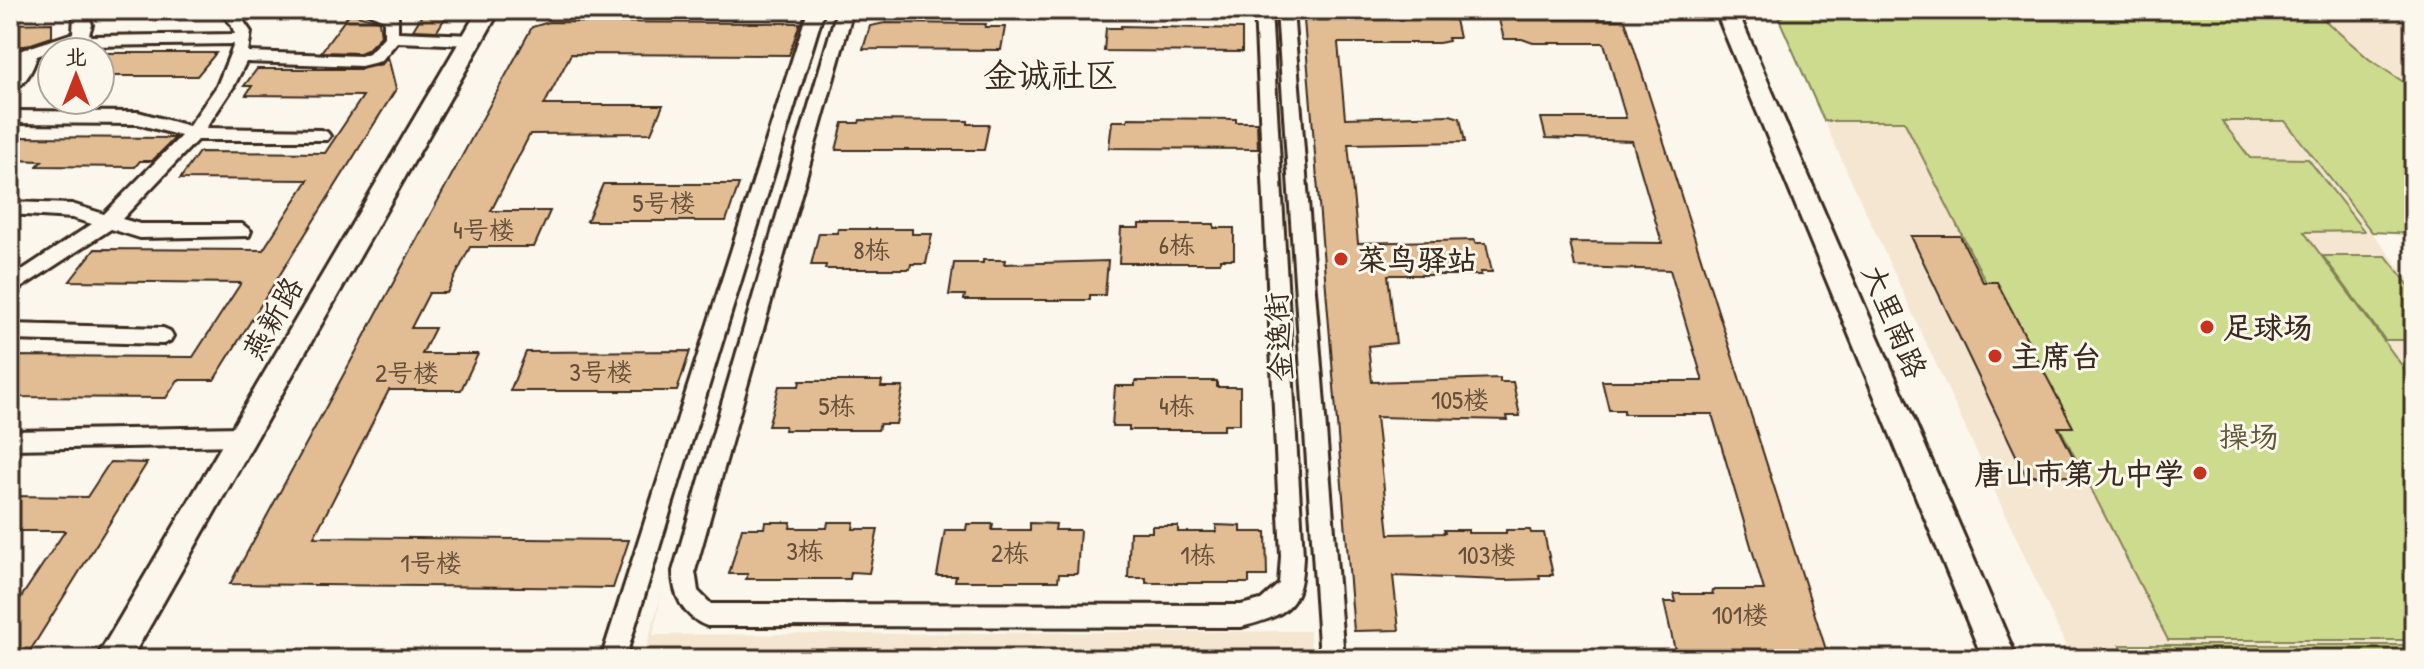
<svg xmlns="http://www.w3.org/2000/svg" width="2424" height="669" font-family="'Patrick Hand','LXGW WenKai TC',sans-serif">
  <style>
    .built { fill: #f4e6d1 }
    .green { fill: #ccdb8e; stroke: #848256; stroke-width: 2 }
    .building { fill: #e2bd93; stroke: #3b2a1e; stroke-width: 2 }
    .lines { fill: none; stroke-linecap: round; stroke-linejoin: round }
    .street-casing { stroke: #3b2a1e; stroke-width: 6 }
    .secondary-casing { stroke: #3b2a1e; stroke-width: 6 }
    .street { fill: #fbf7ec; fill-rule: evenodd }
    .secondary { fill: #fbf7ec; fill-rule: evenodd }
    .poi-dot { fill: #c8321e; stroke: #fbf7ec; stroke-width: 3 }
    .labels { text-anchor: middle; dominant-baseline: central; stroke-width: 6; stroke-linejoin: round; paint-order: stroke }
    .number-label { font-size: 26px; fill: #654f3b }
    .poi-label { font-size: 30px; font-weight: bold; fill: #3b2a1e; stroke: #fbf7ec; text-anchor: start }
    .street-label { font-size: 30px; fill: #3b2a1e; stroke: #fbf7ec }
    .park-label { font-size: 30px; fill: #5f563a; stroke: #fbf7ec }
    .quarter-label { font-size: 34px; fill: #3b2a1e; stroke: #fbf7ec }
  </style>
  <rect width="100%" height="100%" fill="#fbf7ec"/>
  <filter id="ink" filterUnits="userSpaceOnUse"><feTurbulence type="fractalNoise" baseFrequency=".0125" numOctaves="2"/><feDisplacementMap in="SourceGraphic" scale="16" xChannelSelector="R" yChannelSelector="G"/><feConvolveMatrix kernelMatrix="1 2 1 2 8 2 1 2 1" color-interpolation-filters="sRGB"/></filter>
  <g filter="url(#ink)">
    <g class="built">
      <path d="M2313 10H2414V89L2369 59Z"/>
      <path d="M1824 121H2285L2414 286V659H2072Z"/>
      <path d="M661 595 653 635 1310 631 1311 659H643Z"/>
    </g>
    <g class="green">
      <path d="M1790 10H2313L2369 59 2414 89V234L2372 232 2285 121H2222L2250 158 2308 159 2364 231 2304 232 2414 382V640H2168L1904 121H1824L1779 19Z"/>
      <path d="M2323 256H2386L2414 292V340H2385Z"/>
      <path d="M2120 645H2406L2414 659H2126Z"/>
    </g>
    <g class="building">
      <path d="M425 10H450L437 31 413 30Z"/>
      <path d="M350 13 379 21 381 36 367 50 360 53 321 52Z"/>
      <path d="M1434 18 1455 20 1459 38H1448L1449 41 1439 43H1338L1345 118 1450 115 1460 118 1465 142 1348 144 1358 243 1474 240 1475 243H1486L1492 272H1480L1481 275H1388L1396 343 1368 346 1372 382 1500 378V382H1513L1520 416H1507L1508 420 1376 417 1389 534 1445 533 1444 530H1468V533H1506V530H1530L1531 533H1544L1553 575H1539L1540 579 1503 580 1393 576 1399 630 1354 631 1304 20Z"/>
      <path d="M1531 18 1625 20 1829 659H1677L1664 602H1676L1674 594H1713L1712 590H1764L1712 414H1624V410H1609L1602 381H1703L1670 270 1575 267 1570 242 1662 243 1632 141 1546 138 1541 118H1626L1604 43H1533L1522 39H1504L1499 20Z"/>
      <path d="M549 22 800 23 789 55 571 54 544 105H663L651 133 530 134 491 211H550L534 247H470L447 293H429L411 328H435L422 354H478L461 390H389L314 537 629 540 613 588 230 584 532 27Z"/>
      <path d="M52 23V37L25 46H10V24Z"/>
      <path d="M885 23 986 24 985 27H1005L1001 50 863 49 870 26Z"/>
      <path d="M1121 26 1242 29V52L1104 51 1106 28H1121Z"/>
      <path d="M100 53H216L197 76H100Z"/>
      <path d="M388 57 396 89 214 380H178L166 398 10 397V356L193 357 241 283 70 281 95 249 263 250 308 180 180 179 199 152 325 153 363 96 246 95 252 86H244L257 69H361L382 64Z"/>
      <path d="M1128 118 1236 119V122H1257L1258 149 1109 148 1112 121H1127Z"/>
      <path d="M860 120 968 121V124H989L984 150H836L843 123H859Z"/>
      <path d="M10 137 175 138 152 161H140L135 167 37 166 42 161 10 160Z"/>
      <path d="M603 184H739L726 221H587Z"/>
      <path d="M1139 224H1214V228H1234V259H1220V263H1119L1121 228H1139Z"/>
      <path d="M838 229H912V234H932L926 264H911L910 269H825L826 265H811L819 233H837Z"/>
      <path d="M1911 236H1960L1983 282H1997L2073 427H2058L2083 476H2026Z"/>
      <path d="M983 260H1005L1004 264 1108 261 1105 295H1090V300H964L965 295H949L954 263H983Z"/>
      <path d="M690 351 677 391H510L526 352Z"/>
      <path d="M800 381H882L881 387H903L896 424H880L878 430H784L785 426H768L779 386H799Z"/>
      <path d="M1135 381H1217V387H1240V424H1224V430H1129V426H1112L1115 386H1135Z"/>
      <path d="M110 462 147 463 25 659H10V614L65 531H10V496L87 497Z"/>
      <path d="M765 522H791L790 528H827L828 522H854L853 529H878L869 573 851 572 850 579H746L748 574H729L742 528H764Z"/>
      <path d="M1030 523 1056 524 1055 530H1080L1077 574H1059L1058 581H955L956 576H937L945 530H966L967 524H993L992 530H1030Z"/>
      <path d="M1216 525 1241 526V532H1266L1267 576H1249V583H1146V578H1128L1130 532H1152V526H1178V532H1216Z"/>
    </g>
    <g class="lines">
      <g class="street-casing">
        <g id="street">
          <path d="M65 10H88L92 25 89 34 92 36 235 34 231 24 219 10H236L251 32 248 52 361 56 369 53 384 37V20L361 10 398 14V32L472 35 480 40 472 45 397 42 381 61 361 66 246 62 234 86 206 128 321 130 327 132 330 136 327 140H197L122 219 140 224H242L251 231 249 236 140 238 111 229 10 295V278L92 224 72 218 10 214V202L72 204 104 214 181 136 138 124 10 123V111L138 112 189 126 217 86 234 44 89 46 79 42 37 56C33 70 24 87 10 91V75L18 63 10 65V54L73 33 74 16Z"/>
          <path d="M808 10H824L625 659H601Z"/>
          <path d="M837 10H853L695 571 698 591 711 604 1241 605 1261 600 1279 584 1281 556 1255 10H1271L1303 556C1301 607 1290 614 1241 627L707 626C683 617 673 595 673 571Z"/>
          <path d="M1277 10H1293L1344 659H1320Z"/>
          <path d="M10 324 163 328 170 331 173 336 170 341 163 344 10 340Z"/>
          <path d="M242 427 250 430 253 436 250 442 242 445 10 449V431Z"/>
        </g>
      </g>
      <g class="secondary-casing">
        <g id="secondary">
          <path d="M478 10H500L131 659H96Z"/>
          <path d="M1715 10H1737L2017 659H1983Z"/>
        </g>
      </g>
      <use href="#street" class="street"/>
      <use href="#secondary" class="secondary"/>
    </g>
  </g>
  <g class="poi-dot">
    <circle cx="1341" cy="259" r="8"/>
    <circle cx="2207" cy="327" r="8"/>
    <circle cx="1995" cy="356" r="8"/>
    <circle cx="2200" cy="473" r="8"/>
  </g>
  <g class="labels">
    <g class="number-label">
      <text x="664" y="202">5号楼</text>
      <text x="484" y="229">4号楼</text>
      <text x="1177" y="244">6栋</text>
      <text x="872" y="249">8栋</text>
      <text x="601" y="371">3号楼</text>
      <text x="407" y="372">2号楼</text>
      <text x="1460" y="399">105楼</text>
      <text x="837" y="405">5栋</text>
      <text x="1177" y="405">4栋</text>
      <text x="805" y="550">3栋</text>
      <text x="1010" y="552">2栋</text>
      <text x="1198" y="554">1栋</text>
      <text x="1487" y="554">103楼</text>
      <text x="431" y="562">1号楼</text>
      <text x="1740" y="614">101楼</text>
    </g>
    <g class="poi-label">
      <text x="1357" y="259">菜鸟驿站</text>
      <text x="2223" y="327">足球场</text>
      <text x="2011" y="356">主席台</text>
      <text x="2184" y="473" text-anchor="end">唐山市第九中学</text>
    </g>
    <g class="street-label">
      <text transform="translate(272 318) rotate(-60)">燕新路</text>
      <text transform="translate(1895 321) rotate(67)">大里南路</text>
      <text transform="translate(1278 337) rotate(-94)">金逸街</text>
    </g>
    <g class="park-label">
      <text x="2249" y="436">操场</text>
    </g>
    <g class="quarter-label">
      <text x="1051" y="75">金诚社区</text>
    </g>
  </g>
  <rect width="2424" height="669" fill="none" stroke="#fbf7ec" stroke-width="40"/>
  <rect x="20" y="20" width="2384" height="629" fill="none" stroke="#3b2a1e" stroke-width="3" filter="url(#ink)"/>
  <g transform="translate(76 76)"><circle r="38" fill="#fbf7ec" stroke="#aea59a" stroke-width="2"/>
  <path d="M0-6L14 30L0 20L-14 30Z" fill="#c8321e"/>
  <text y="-12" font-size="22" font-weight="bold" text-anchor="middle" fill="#3b2a1e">北</text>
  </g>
</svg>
